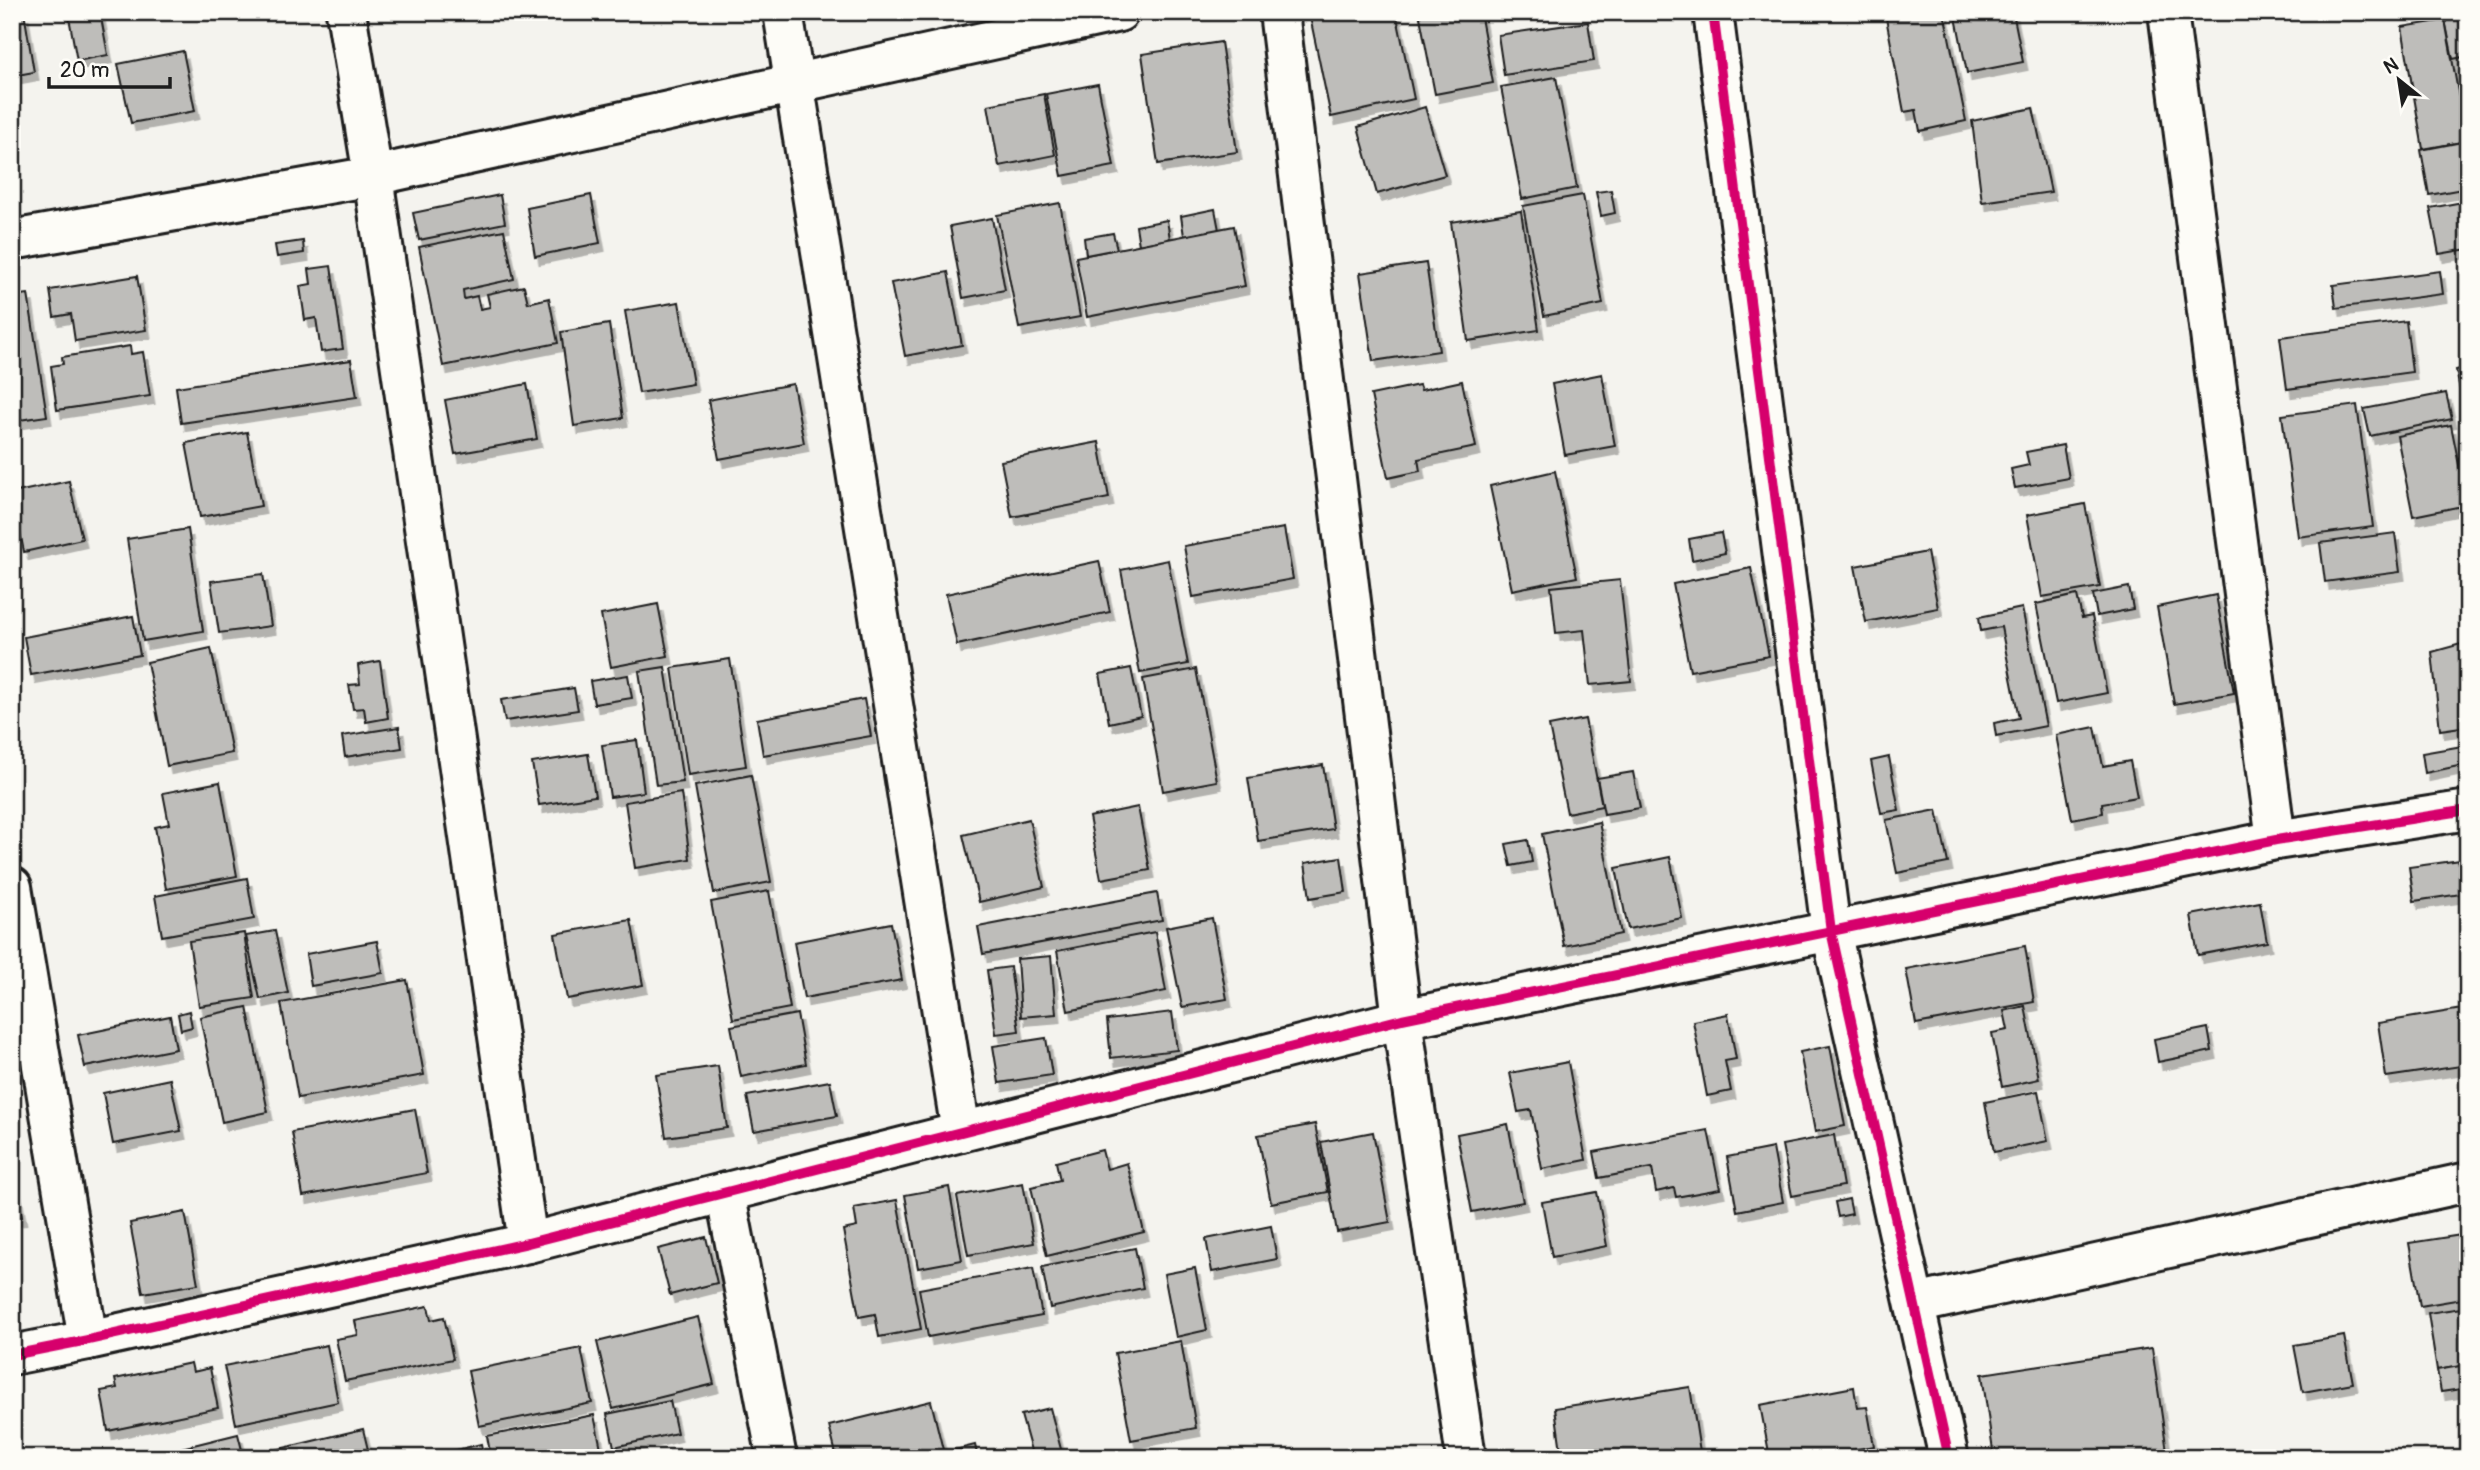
<svg xmlns="http://www.w3.org/2000/svg" width="2480" height="1470" font-family="Pangolin,sans-serif">
  <style>
    .building { fill: #bebdba; stroke: #1c1c1c; stroke-width: 2; filter: url(#shadow) }
    .lines { fill: none; stroke-linecap: round; stroke-linejoin: round }
    .minor-casing { stroke: #1c1c1c; stroke-width: 44 }
    .minor { stroke: #fdfcf7; stroke-width: 38 }
    .cycleway-casing { stroke: #fdfcf7; stroke-width: 15 }
    .cycleway { stroke: #d6006c; stroke-width: 10 }
  </style>
  <defs>
    <filter id="shadow"><feDropShadow dx="4.5" dy="8" stdDeviation="0" flood-color="#0004"/></filter>
  </defs>
  <rect width="100%" height="100%" fill="#f4f3ee"/>
  <filter id="ink" filterUnits="userSpaceOnUse"><feTurbulence type="fractalNoise" baseFrequency=".0143" numOctaves="2"/><feDisplacementMap in="SourceGraphic" scale="14" xChannelSelector="R" yChannelSelector="G"/><feConvolveMatrix kernelMatrix="1 2 1 2 8 2 1 2 1" color-interpolation-filters="sRGB"/></filter>
  <g filter="url(#ink)">
    <g class="building">
      <path d="M12 12H24L34 72 12 76Z"/>
      <path d="M68 12H100L108 55 77 61Z"/>
      <path d="M1309 12H1396L1414 99 1331 117Z"/>
      <path d="M1419 12H1480L1493 83 1435 94Z"/>
      <path d="M1913 12H1944L1966 121 1920 131 1916 110 1904 112 1886 18Z"/>
      <path d="M1955 12H2013L2023 62 1967 73Z"/>
      <path d="M2468 16V56L2453 59 2445 20Z"/>
      <path d="M2445 20 2467 141 2423 149 2402 27Z"/>
      <path d="M1588 22 1594 61 1504 75 1498 35Z"/>
      <path d="M1221 42 1237 152 1158 164 1142 54Z"/>
      <path d="M183 51 195 111 131 123 118 64Z"/>
      <path d="M1556 77 1577 188 1522 199 1501 87Z"/>
      <path d="M1098 84 1114 166 1062 176 1046 94Z"/>
      <path d="M1044 94 1055 155 999 166 988 105Z"/>
      <path d="M1425 107 1445 175 1377 194 1358 127Z"/>
      <path d="M2033 108 2051 192 1982 202 1972 121Z"/>
      <path d="M2467 141 2468 188 2429 195 2421 150Z"/>
      <path d="M1611 190 1615 213 1601 216 1596 192Z"/>
      <path d="M500 195 505 223 419 240 413 213Z"/>
      <path d="M591 195 600 243 535 256 527 208Z"/>
      <path d="M1583 195 1603 304 1544 316 1523 206Z"/>
      <path d="M2468 201V249L2439 254 2430 208Z"/>
      <path d="M1060 203 1080 317 1019 328 997 215Z"/>
      <path d="M1215 209 1219 230 1184 236 1181 216Z"/>
      <path d="M1521 211 1539 330 1468 341 1451 222Z"/>
      <path d="M992 218 1005 290 963 298 950 226Z"/>
      <path d="M1167 220 1170 239 1139 245 1136 226Z"/>
      <path d="M1234 226 1245 286 1087 317 1076 257Z"/>
      <path d="M504 230 514 279 463 290 464 299 477 296 480 309 490 307 487 294 524 286 528 303 549 298 558 343 443 366 419 247Z"/>
      <path d="M1113 233 1117 249 1086 255 1084 238Z"/>
      <path d="M303 241 304 253 277 257 275 245Z"/>
      <path d="M1426 263 1439 351 1373 361 1360 273Z"/>
      <path d="M331 266 343 349 321 352 316 318 305 320 300 286 311 284 309 269Z"/>
      <path d="M2440 271 2443 294 2336 308 2333 285Z"/>
      <path d="M948 272 962 345 905 356 891 283Z"/>
      <path d="M137 276 146 330 75 341 71 314 54 317 50 290Z"/>
      <path d="M28 294 47 416 12 421V296Z"/>
      <path d="M679 302 693 384 639 393 625 311Z"/>
      <path d="M2468 314V340L2462 334 2460 325Z"/>
      <path d="M2406 321 2412 372 2287 389 2280 337Z"/>
      <path d="M609 324 623 418 574 426 561 332Z"/>
      <path d="M130 346 131 354 143 352 150 396 57 410 51 366 63 364 62 357Z"/>
      <path d="M351 360 357 397 181 423 176 387Z"/>
      <path d="M2468 367V388L2460 390 2456 370Z"/>
      <path d="M1602 374 1615 446 1565 455 1552 384Z"/>
      <path d="M1462 381 1476 447 1418 459 1420 471 1388 478 1371 395 1419 385 1421 390Z"/>
      <path d="M527 384 537 439 455 454 445 400Z"/>
      <path d="M793 384 804 443 719 459 708 400Z"/>
      <path d="M2446 393 2452 419 2370 436 2364 409Z"/>
      <path d="M2357 405 2373 527 2298 537 2282 415Z"/>
      <path d="M2451 425 2467 505 2413 516 2397 436Z"/>
      <path d="M247 432 261 506 200 517 186 443Z"/>
      <path d="M1099 442 1109 498 1012 517 1001 461Z"/>
      <path d="M2063 445 2069 478 2015 488 2011 469 2029 465 2026 452Z"/>
      <path d="M1555 471 1577 577 1512 590 1490 486Z"/>
      <path d="M69 481 82 539 24 552 12 493Z"/>
      <path d="M2085 504 2100 587 2042 597 2027 515Z"/>
      <path d="M1284 528 1293 579 1193 597 1184 546Z"/>
      <path d="M188 529 203 631 143 641 127 539Z"/>
      <path d="M1721 533 1725 553 1692 560 1689 539Z"/>
      <path d="M2395 533 2400 572 2325 582 2320 543Z"/>
      <path d="M1927 552 1938 608 1866 622 1855 566Z"/>
      <path d="M1168 560 1188 664 1140 673 1121 570Z"/>
      <path d="M1099 561 1110 612 957 645 946 594Z"/>
      <path d="M1751 568 1769 656 1690 671 1673 584Z"/>
      <path d="M263 574 271 626 219 633 211 581Z"/>
      <path d="M1620 580 1631 681 1590 685 1584 630 1556 633 1551 587Z"/>
      <path d="M2129 587 2133 609 2097 616 2093 594Z"/>
      <path d="M2077 595 2082 618 2092 616 2107 693 2056 703 2036 604Z"/>
      <path d="M2216 595 2234 693 2174 704 2157 607Z"/>
      <path d="M658 604 668 656 611 667 601 615Z"/>
      <path d="M2022 608 2046 726 1996 736 1994 723 2019 718 2001 627 1981 631 1979 617Z"/>
      <path d="M133 616 140 655 31 675 24 637Z"/>
      <path d="M2468 642V726L2440 730 2432 652Z"/>
      <path d="M211 648 232 753 167 766 147 662Z"/>
      <path d="M730 659 746 766 688 775 672 668Z"/>
      <path d="M380 661 388 718 366 722 364 708 353 709 349 685 360 684 358 665Z"/>
      <path d="M665 667 683 782 656 785 639 671Z"/>
      <path d="M1131 668 1141 716 1109 723 1100 674Z"/>
      <path d="M1196 669 1217 781 1163 791 1143 679Z"/>
      <path d="M628 675 632 698 594 704 590 681Z"/>
      <path d="M574 688 578 710 505 721 501 700Z"/>
      <path d="M864 699 871 736 763 755 757 719Z"/>
      <path d="M1585 719 1602 806 1567 813 1549 726Z"/>
      <path d="M399 727 402 748 345 757 342 736Z"/>
      <path d="M2095 727 2103 766 2130 761 2137 797 2102 803 2103 813 2072 819 2056 735Z"/>
      <path d="M637 740 644 792 610 797 602 745Z"/>
      <path d="M2468 745V764L2425 773 2422 753Z"/>
      <path d="M588 754 595 796 539 805 532 763Z"/>
      <path d="M1889 757 1899 810 1881 813 1871 761Z"/>
      <path d="M1323 765 1333 829 1258 841 1248 778Z"/>
      <path d="M1633 772 1640 808 1604 814 1597 778Z"/>
      <path d="M751 775 771 882 714 893 695 786Z"/>
      <path d="M220 782 237 876 166 889 155 827 169 824 163 793Z"/>
      <path d="M681 793 690 859 635 868 625 802Z"/>
      <path d="M1138 807 1150 870 1101 879 1089 817Z"/>
      <path d="M1937 810 1948 863 1897 873 1886 820Z"/>
      <path d="M1029 819 1044 887 979 902 963 835Z"/>
      <path d="M1599 822 1621 934 1564 946 1542 834Z"/>
      <path d="M1528 840 1532 862 1511 866 1506 844Z"/>
      <path d="M1341 857 1346 892 1310 898 1305 863Z"/>
      <path d="M1670 857 1682 918 1628 929 1616 868Z"/>
      <path d="M2468 859V893L2414 901 2409 867Z"/>
      <path d="M247 878 254 919 162 936 155 896Z"/>
      <path d="M769 891 790 1008 733 1019 711 902Z"/>
      <path d="M1157 893 1162 920 983 954 978 927Z"/>
      <path d="M2260 902 2267 942 2198 955 2191 915Z"/>
      <path d="M1212 918 1227 999 1182 1007 1166 927Z"/>
      <path d="M631 920 643 985 567 999 555 934Z"/>
      <path d="M891 923 902 980 804 998 794 942Z"/>
      <path d="M275 931 288 993 260 999 246 936Z"/>
      <path d="M1155 932 1166 991 1068 1011 1057 951Z"/>
      <path d="M244 933 254 998 199 1006 189 941Z"/>
      <path d="M377 941 383 973 311 986 306 954Z"/>
      <path d="M2025 946 2034 1002 1916 1024 1906 969Z"/>
      <path d="M1051 956 1056 1014 1021 1017 1017 959Z"/>
      <path d="M1010 967 1019 1031 996 1034 987 970Z"/>
      <path d="M407 980 424 1075 298 1098 281 1003Z"/>
      <path d="M2025 1006 2039 1079 2002 1087 1992 1033 2008 1030 2004 1011Z"/>
      <path d="M247 1007 268 1112 222 1122 200 1017Z"/>
      <path d="M2468 1008V1065L2386 1077 2378 1023Z"/>
      <path d="M189 1011 192 1027 181 1030 178 1014Z"/>
      <path d="M1172 1012 1177 1050 1111 1058 1107 1020Z"/>
      <path d="M797 1014 806 1064 741 1077 731 1026Z"/>
      <path d="M1728 1014 1736 1059 1725 1061 1731 1091 1707 1096 1693 1021Z"/>
      <path d="M170 1016 176 1049 85 1067 78 1035Z"/>
      <path d="M2208 1028 2212 1051 2158 1062 2154 1039Z"/>
      <path d="M1046 1038 1052 1075 999 1083 993 1046Z"/>
      <path d="M1830 1046 1845 1126 1815 1132 1800 1052Z"/>
      <path d="M1568 1062 1586 1160 1542 1169 1531 1110 1518 1112 1510 1073Z"/>
      <path d="M718 1066 727 1128 666 1137 656 1075Z"/>
      <path d="M170 1079 181 1131 113 1144 103 1093Z"/>
      <path d="M830 1081 837 1116 754 1131 747 1096Z"/>
      <path d="M2038 1091 2048 1141 1994 1152 1985 1102Z"/>
      <path d="M415 1109 427 1173 303 1196 292 1132Z"/>
      <path d="M1315 1124 1328 1192 1271 1203 1258 1135Z"/>
      <path d="M1508 1124 1523 1202 1472 1212 1457 1134Z"/>
      <path d="M1708 1130 1720 1189 1676 1197 1674 1188 1656 1192 1652 1168 1599 1178 1594 1152Z"/>
      <path d="M1373 1132 1390 1222 1337 1232 1321 1142Z"/>
      <path d="M1834 1135 1843 1186 1792 1196 1782 1145Z"/>
      <path d="M1773 1148 1783 1202 1737 1211 1727 1157Z"/>
      <path d="M1102 1150 1107 1169 1127 1163 1144 1232 1047 1256 1031 1187 1060 1180 1056 1162Z"/>
      <path d="M12 1165 22 1217 12 1218Z"/>
      <path d="M1023 1183 1034 1243 968 1255 957 1196Z"/>
      <path d="M949 1187 962 1260 918 1268 905 1195Z"/>
      <path d="M1597 1192 1607 1246 1552 1257 1542 1202Z"/>
      <path d="M1849 1199 1852 1214 1838 1217 1835 1202Z"/>
      <path d="M897 1200 921 1329 879 1337 875 1314 859 1317 843 1230 857 1227 854 1208Z"/>
      <path d="M185 1212 198 1284 143 1293 130 1223Z"/>
      <path d="M1271 1226 1277 1259 1212 1272 1206 1239Z"/>
      <path d="M2468 1234V1298L2420 1306 2409 1243Z"/>
      <path d="M706 1237 717 1283 670 1295 658 1249Z"/>
      <path d="M1135 1248 1143 1288 1050 1308 1042 1267Z"/>
      <path d="M1033 1268 1042 1316 928 1337 919 1289Z"/>
      <path d="M1195 1268 1207 1330 1176 1337 1164 1274Z"/>
      <path d="M428 1306 431 1320 444 1317 453 1359 345 1381 336 1339 358 1335 355 1321Z"/>
      <path d="M2468 1307V1365L2437 1370 2428 1313Z"/>
      <path d="M698 1317 714 1384 613 1409 597 1342Z"/>
      <path d="M2344 1336 2353 1383 2303 1392 2294 1345Z"/>
      <path d="M1181 1341 1196 1428 1131 1440 1115 1353Z"/>
      <path d="M327 1345 338 1402 236 1424 224 1366Z"/>
      <path d="M581 1348 592 1403 479 1426 468 1371Z"/>
      <path d="M2152 1348 2168 1458H1994L1982 1374Z"/>
      <path d="M191 1363 193 1372 210 1368 218 1408 108 1431 101 1391 117 1388 115 1379Z"/>
      <path d="M2466 1365 2468 1388 2441 1392 2437 1370Z"/>
      <path d="M1690 1387 1701 1458H1562L1555 1408Z"/>
      <path d="M1854 1387 1857 1408 1867 1407 1874 1446 1812 1458H1770L1760 1405Z"/>
      <path d="M670 1401 677 1433 614 1447 607 1414Z"/>
      <path d="M931 1401 945 1458H837L829 1426Z"/>
      <path d="M1050 1408 1062 1453 1045 1458H1033L1021 1415Z"/>
      <path d="M594 1415 603 1458H491L487 1436Z"/>
      <path d="M363 1429 370 1458 250 1456Z"/>
      <path d="M238 1434 244 1458H141Z"/>
      <path d="M481 1444 484 1458H424Z"/>
      <path d="M975 1445 978 1458H957L955 1450Z"/>
    </g>
    <g class="lines">
      <g class="minor-casing">
        <g id="minor">
          <path d="M346 12 373 176 528 1243"/>
          <path d="M783 12 961 1132"/>
          <path d="M1279 12 1402 1019 1466 1458"/>
          <path d="M1713 12 1831 931 1949 1458"/>
          <path d="M2168 12 2276 840"/>
          <path d="M12 240 373 176 1119 12"/>
          <path d="M12 887 88 1340"/>
          <path d="M725 1192 777 1458"/>
          <path d="M1915 1304 2468 1182"/>
          <path d="M12 1355 88 1340 528 1243 1402 1019 2276 840 2468 810"/>
        </g>
      </g>
      <use href="#minor" class="minor"/>
      <g class="cycleway-casing">
        <g id="cycleway">
          <path d="M1713 12 1831 931 1949 1458"/>
          <path d="M12 1355 88 1340 528 1243 1402 1019 2276 840 2468 810"/>
        </g>
      </g>
      <use href="#cycleway" class="cycleway"/>
    </g>
  </g>
  <rect width="2480" height="1470" fill="none" stroke="#fdfcf7" stroke-width="42"/>
  <rect x="21" y="21" width="2438" height="1428" fill="none" stroke="#1c1c1c" stroke-width="2.5" filter="url(#ink)"/>
  <g transform="translate(2399 80) rotate(330)" stroke="#fdfcf7" stroke-width="5" paint-order="stroke">
  <path d="M0-5L12 26L0 18L-12 26Z" fill="#1c1c1c"/>
  <text y="-10" font-size="19" font-weight="bold" text-anchor="middle" fill="#1c1c1c">N</text>
  </g>
  <path d="M49 77v10h121v-10" fill="none" stroke="#1c1c1c" stroke-width="3.5"/>
  <text x="60" y="77" font-size="21" fill="#1c1c1c" stroke="#fdfcf7" stroke-width="5" paint-order="stroke">20 m</text>
</svg>
